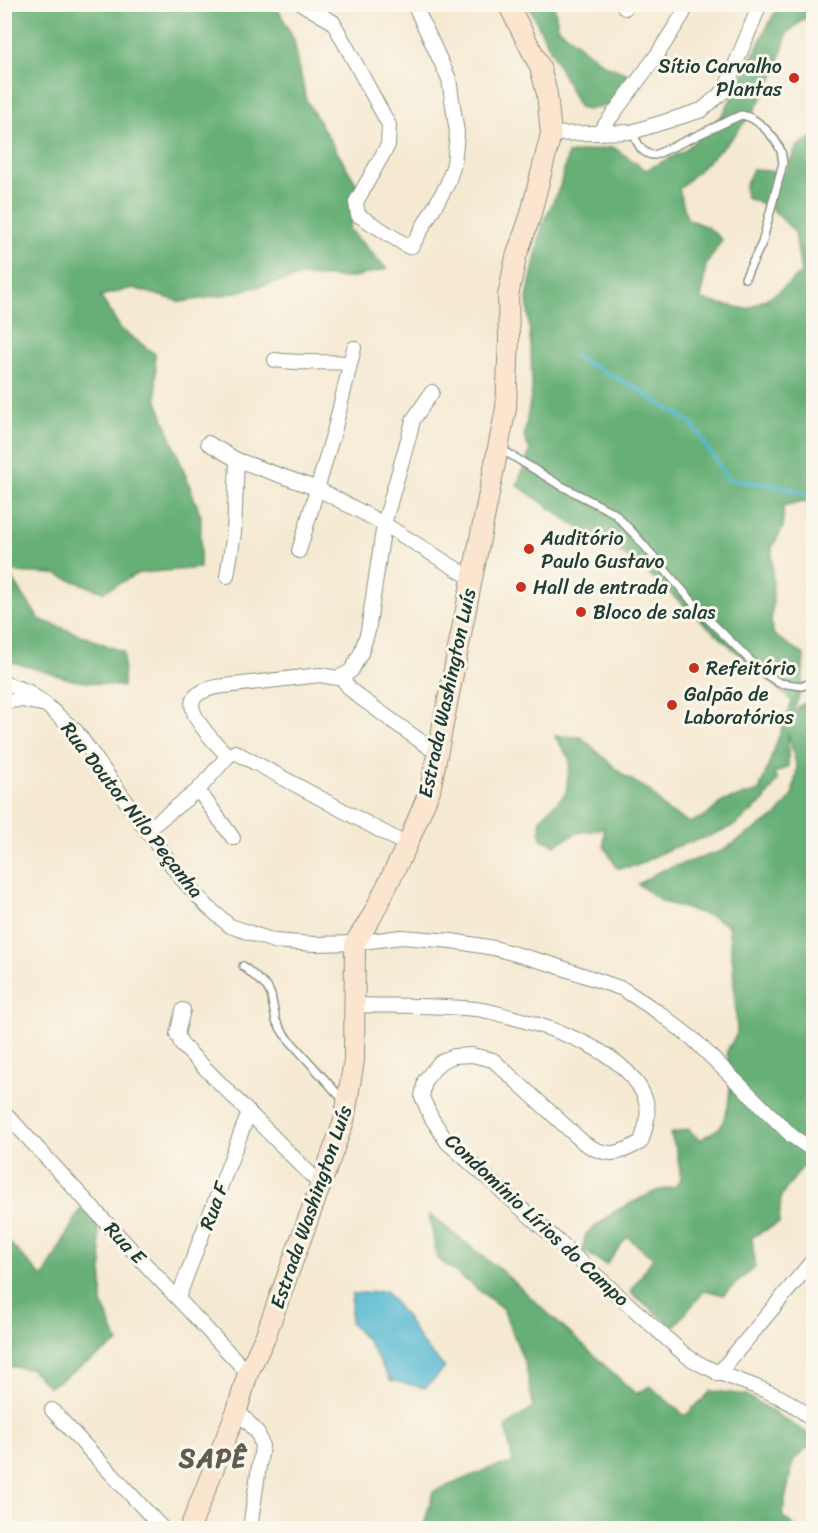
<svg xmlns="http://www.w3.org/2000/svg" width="818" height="1533" font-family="Sriracha,sans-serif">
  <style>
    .forest { fill: #66af76; stroke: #427655; stroke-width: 1.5 }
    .water { fill: #54b8d2; stroke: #3a7a83; stroke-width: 1.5 }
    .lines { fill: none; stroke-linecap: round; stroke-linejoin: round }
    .stream { stroke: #54b8d2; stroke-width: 4 }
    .lane-casing { stroke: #8a9383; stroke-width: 10 }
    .street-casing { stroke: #8a9383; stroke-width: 16 }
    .secondary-casing { stroke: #8a9383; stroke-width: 22 }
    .lane { stroke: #fff; stroke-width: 7 }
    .street { stroke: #fff; stroke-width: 14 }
    .secondary { stroke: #fce5cf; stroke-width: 20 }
    .poi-dot { fill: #c8321e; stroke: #fbf7ec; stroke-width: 2 }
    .labels { text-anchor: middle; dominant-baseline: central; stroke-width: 6; stroke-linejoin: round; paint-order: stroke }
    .poi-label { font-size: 20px; fill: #1f3d34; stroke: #fbf7ec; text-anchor: start }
    .street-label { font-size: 20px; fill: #1f3d34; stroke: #fbf7ec }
    .district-label { font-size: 26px; font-weight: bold; letter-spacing: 1.5px; fill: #5f5c53; stroke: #fbf7ec }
  </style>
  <rect width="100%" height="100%" fill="#fbf7ec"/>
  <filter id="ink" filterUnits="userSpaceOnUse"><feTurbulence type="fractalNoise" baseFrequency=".0167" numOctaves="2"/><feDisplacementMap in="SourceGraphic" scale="12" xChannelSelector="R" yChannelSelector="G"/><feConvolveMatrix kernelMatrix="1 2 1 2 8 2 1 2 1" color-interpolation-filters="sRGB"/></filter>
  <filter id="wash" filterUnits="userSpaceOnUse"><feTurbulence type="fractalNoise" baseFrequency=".008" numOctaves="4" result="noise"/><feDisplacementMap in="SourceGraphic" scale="24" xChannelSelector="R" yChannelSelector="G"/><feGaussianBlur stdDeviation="1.35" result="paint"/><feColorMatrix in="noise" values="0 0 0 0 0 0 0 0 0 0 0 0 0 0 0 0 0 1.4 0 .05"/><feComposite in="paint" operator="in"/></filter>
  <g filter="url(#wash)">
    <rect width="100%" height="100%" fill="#f5e9d2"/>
    <g class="forest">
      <path d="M4 5H276L294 40 306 100 360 190 349 229 387 269 349 278 303 276 223 295 181 302 133 288 100 296 121 329 155 354 157 401 201 516 200 568 139 573 103 592 55 574 8 572 39 619 124 652 123 687 73 680 5 660Z"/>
      <path d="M528 5H554L558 27 579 45 605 65 638 78 624 101 587 110 579 107Z"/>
      <path d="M787 5H813L814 11 787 33 776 73 754 111 730 140 679 189 687 219 707 227 722 240 706 265 701 300 747 309 777 293 801 273 795 232 769 206 746 198 745 186 753 169 785 173 797 146 813 137V507L804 501 783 506V527L772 548 773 601 771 624 774 635 804 655 802 686 789 725 799 706 813 700V1160L809 1158 781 1196 779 1223 752 1237 755 1267 723 1295 705 1290 674 1327 630 1292 653 1258 627 1237 606 1265 582 1250 586 1234 617 1210 656 1191 675 1187 681 1179 677 1151 670 1134 688 1129 700 1140 721 1127 728 1107 730 1088 727 1051 737 1033 733 965 728 925 711 916 663 902 638 884 660 871 722 851 776 816 792 797 797 768 788 733V767L773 774 778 779 763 802 735 825 707 837 669 849 636 866 617 868 604 846V829L577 833 555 845 541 839 540 819 566 793 570 760 555 736 581 737 623 775 649 790 666 810 690 823 707 815 724 801 759 791 792 701 645 571 597 535 580 529 517 485 530 451 524 437 532 390 531 348 527 298 542 226 560 186 568 154 613 147 646 170 684 151 723 114 777 8Z"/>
      <path d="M81 1208 97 1221 102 1263V1303L118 1343 49 1387 31 1369 5 1366 4 1237 43 1278Z"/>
      <path d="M429 1214 503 1272 636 1394 650 1386 685 1416 711 1391 746 1395 813 1437V1443L793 1461 782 1516 797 1528H423L433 1492 490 1468 513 1463 506 1427 533 1407 526 1366 503 1309 437 1258Z"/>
    </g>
    <path class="water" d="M385 1291 405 1316 421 1342 445 1368 425 1388 390 1380 367 1340 350 1323 352 1294Z"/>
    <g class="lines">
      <path class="stream" d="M574 357 631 385 691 423 728 479 783 487 814 497"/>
    </g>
  </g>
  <g filter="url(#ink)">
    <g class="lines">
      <g class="lane-casing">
        <g id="lane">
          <path d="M632 132C638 143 641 155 655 155L741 115C756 116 774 136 780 149 782 153 782 158 783 163L762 243 745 278"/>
          <path d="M501 449 558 484 614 513 635 535 703 614 761 671 779 683 802 686 814 682"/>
          <path d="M243 966 267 987 271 995 276 1021 284 1034 344 1101"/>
        </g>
      </g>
      <g class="street-casing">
        <g id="street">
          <path d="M302 4 333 22 389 125 388 145 356 202 358 215 409 247 412 246 447 185 454 164 457 133 449 79 414 4"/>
          <path d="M623 4 625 8"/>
          <path d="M599 133 657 55 683 14 686 4"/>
          <path d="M551 134 632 132 702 110 725 90 760 4"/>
          <path d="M275 360C300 364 325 361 350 363"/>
          <path d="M208 443 237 460 318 489 384 524 471 578"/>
          <path d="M299 551 335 428 354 348"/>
          <path d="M227 576 234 533 237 460"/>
          <path d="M341 677 350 689 358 696 437 753"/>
          <path d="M4 683 27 691 46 705 76 731 180 877 208 907 230 926 274 941 315 944 355 943 401 937 452 941 494 948 551 964 623 989 658 1012 693 1039 792 1136 814 1151"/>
          <path d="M4 701 22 700 41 704"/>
          <path d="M228 756C218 746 182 711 195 697 200 691 209 689 216 687L320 675 338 678 351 671 361 653 368 631 384 524 409 436 413 420 432 392"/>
          <path d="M198 790 228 756 235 752 407 845"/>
          <path d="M147 830 198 790 233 838"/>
          <path d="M356 1005C395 1006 436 1005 475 1009 487 1010 499 1014 511 1017 555 1029 630 1052 646 1101 650 1115 645 1129 641 1142 618 1155 607 1158 584 1143L493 1060 472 1055 454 1056 440 1062 425 1080 422 1097 431 1117 447 1142 684 1354C724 1383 780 1385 814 1422"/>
          <path d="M183 1010 177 1034 182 1045 321 1185"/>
          <path d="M4 1112 114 1231 248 1373"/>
          <path d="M178 1298 249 1112"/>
          <path d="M718 1374 814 1259"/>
          <path d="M52 1410 162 1528"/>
          <path d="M237 1410 258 1433 262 1446 250 1528"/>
        </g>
      </g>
      <g class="secondary-casing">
        <path id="secondary" d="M190 1528 237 1410 248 1373 265 1337 344 1121 354 1060 355 943 372 916 407 845 430 790 506 408 509 339 508 296 516 257 530 217 551 134 547 94 540 67 508 4"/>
      </g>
      <use href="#lane" class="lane"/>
      <use href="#street" class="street"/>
      <use href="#secondary" class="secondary"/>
    </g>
  </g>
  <g class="poi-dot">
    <circle cx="794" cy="78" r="6"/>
    <circle cx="529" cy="549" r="6"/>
    <circle cx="521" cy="587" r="6"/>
    <circle cx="581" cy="612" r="6"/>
    <circle cx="694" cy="668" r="6"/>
    <circle cx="672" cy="705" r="6"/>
  </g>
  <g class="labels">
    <g class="poi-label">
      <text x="782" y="66" text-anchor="end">Sítio Carvalho<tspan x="782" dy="23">Plantas</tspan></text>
      <text x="541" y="538">Auditório<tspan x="541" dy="23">Paulo Gustavo</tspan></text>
      <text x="533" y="587">Hall de entrada</text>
      <text x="593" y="612">Bloco de salas</text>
      <text x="706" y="668">Refeitório</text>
      <text x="684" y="694">Galpão de<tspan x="684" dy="23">Laboratórios</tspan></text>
    </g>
    <g class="street-label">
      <text transform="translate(447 693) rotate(-78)">Estrada Washington Luís</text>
      <text transform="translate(132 810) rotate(52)">Rua Doutor Nilo Peçanha</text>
      <text transform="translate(214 1206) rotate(-70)">Rua F</text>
      <text transform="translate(311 1207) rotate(-71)">Estrada Washington Luís</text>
      <text transform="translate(537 1220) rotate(43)">Condomínio Lírios do Campo</text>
      <text transform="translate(125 1243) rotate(47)">Rua E</text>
    </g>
    <g class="district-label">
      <text x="213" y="1458">SAPÊ</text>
    </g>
  </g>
  <rect width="818" height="1533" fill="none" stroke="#fbf7ec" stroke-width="24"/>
</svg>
